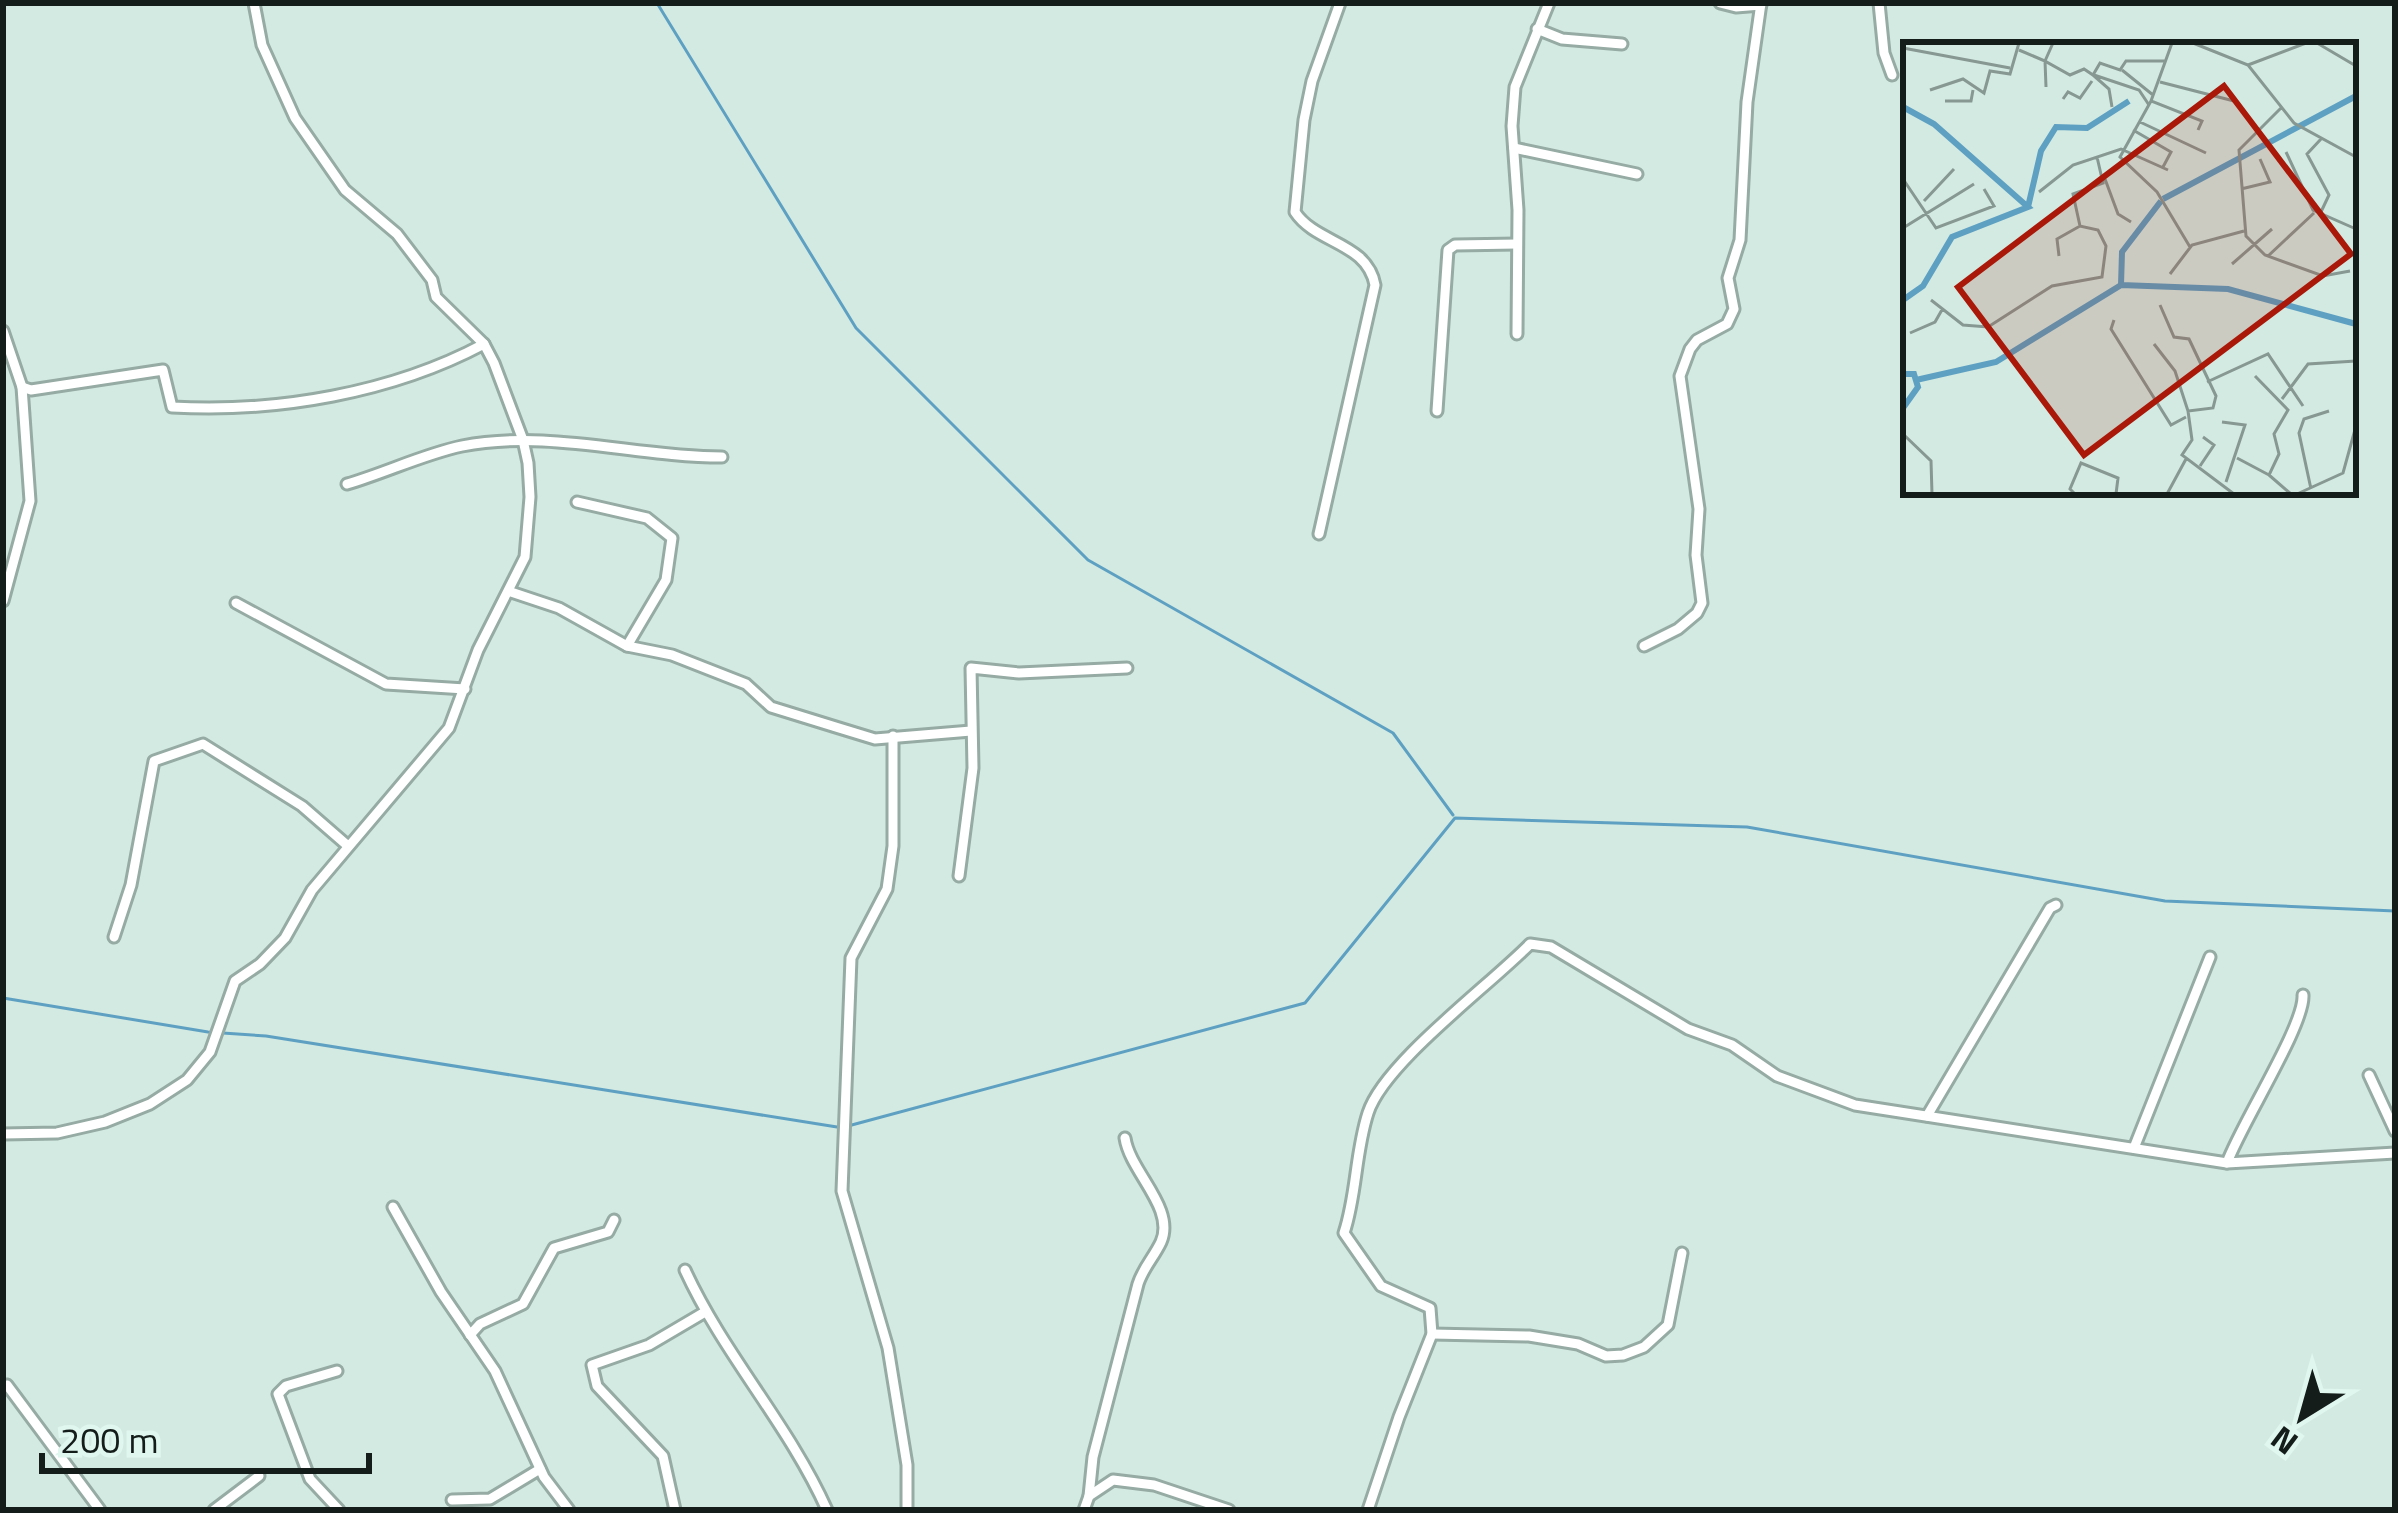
<svg xmlns="http://www.w3.org/2000/svg" width="2398" height="1513" font-family="'Titillium Web',sans-serif">
  <style>
    .lines { fill: none; stroke-linecap: round; stroke-linejoin: round }
    .stream { stroke: #5ea0c2; stroke-width: 3 }
    .street-casing { stroke: #95aba4; stroke-width: 15 }
    .street { stroke: #fff; stroke-width: 9 }
    .inset-river { fill: none; stroke: #5ea0c2; stroke-width: 6 }
    .inset-road { fill: none; stroke: #879892; stroke-width: 3 }
    .view { fill: #a91809; fill-opacity: 0.15; stroke: #a91809; stroke-width: 6 }
    .inset-edge { fill: none; stroke: #151d1b; stroke-width: 6 }
  </style>
  <rect width="100%" height="100%" fill="#d3eae2"/>
  <g class="lines">
    <g class="stream">
      <path d="M657 3 856 328 1088 560 1393 733 1453 815"/>
      <path d="M3 998 208 1032 266 1036 837 1127"/>
      <path d="M848 1126 1305 1003 1455 818 1747 827 2165 901 2395 911"/>
    </g>
    <g class="street-casing">
      <g id="street">
        <path d="M1720 3 1736 7 1761 5"/>
        <path d="M1879 3 1884 53 1892 75"/>
        <path d="M1537 29 1562 39 1622 44"/>
        <path d="M1514 148 1637 174"/>
        <path d="M3 331 22 387 30 501 3 601"/>
        <path d="M1517 334 1518 210 1512 126 1515 87 1549 3"/>
        <path d="M22 387 31 390 163 370 172 407C276 413 392 393 484 344"/>
        <path d="M1437 411 1448 250 1455 245 1517 244"/>
        <path d="M347 484C385 473 424 454 462 446 550 429 635 457 722 457"/>
        <path d="M577 502 647 518 672 538 666 580 627 646"/>
        <path d="M1319 534 1375 285C1367 242 1316 244 1295 212L1304 120 1312 81 1340 3"/>
        <path d="M511 592 559 608 627 646 672 655 746 684 771 707 839 728 875 739 971 731"/>
        <path d="M236 603 386 684 465 689"/>
        <path d="M1644 646 1678 629 1697 613 1702 603 1696 555 1699 509 1680 376 1690 349 1697 340 1727 324 1734 309 1728 278 1740 240 1747 102 1761 3"/>
        <path d="M893 736V846L887 889 851 958 842 1191 888 1348 907 1465V1510"/>
        <path d="M959 876 973 768 971 668 1019 673 1127 668"/>
        <path d="M114 937 131 885 154 761 203 744 302 806 348 846"/>
        <path d="M2369 1075 2395 1131"/>
        <path d="M1927 1116 2050 908 2056 905"/>
        <path d="M3 1134 57 1133 105 1122 150 1104 187 1080 210 1052 235 981 260 964 285 938 312 890 449 728 478 650 525 557 530 497 528 463 523 440 494 363 484 344 436 297 432 280 397 234 345 190 295 118 262 45 254 3"/>
        <path d="M2134 1148 2210 957"/>
        <path d="M2227 1163C2241 1124 2305 1025 2303 995"/>
        <path d="M393 1207 441 1292 495 1371 544 1477 569 1510"/>
        <path d="M685 1270C724 1355 789 1425 827 1510"/>
        <path d="M1432 1334 1529 1336 1578 1344 1606 1356 1623 1355 1644 1347 1668 1325 1682 1253"/>
        <path d="M470 1335 480 1324 523 1304 554 1248 608 1232 614 1220"/>
        <path d="M337 1371 286 1386 278 1394 310 1479 339 1510"/>
        <path d="M7 1385 100 1510"/>
        <path d="M1089 1496 1093 1457 1138 1284C1143 1268 1154 1257 1161 1242 1176 1208 1130 1172 1125 1138"/>
        <path d="M452 1500 490 1499 540 1469"/>
        <path d="M214 1510 259 1476"/>
        <path d="M675 1510 663 1456 597 1386 592 1365 649 1345 705 1312"/>
        <path d="M1084 1510 1089 1496 1113 1480 1154 1485 1229 1510"/>
        <path d="M1368 1510 1399 1417 1432 1334 1430 1308 1381 1286 1344 1233C1357 1194 1355 1153 1368 1113 1384 1063 1490 985 1530 944L1551 947 1688 1029 1732 1045 1777 1076 1855 1105 2227 1163 2395 1153"/>
      </g>
    </g>
    <use href="#street" class="street"/>
  </g>
  <g transform="translate(1903 42)">
    <rect width="453" height="453" fill="#d3eae2"/>
    <path class="inset-river" d="M0 65 31 82 125 165 49 195 20 244 0 258M260 157 453 54M125 165 138 109 153 85 184 86 226 59M218 243 325 247 453 282M0 332H11L15 345 0 366M13 338 93 320 218 243 219 210 258 159"/>
    <path class="inset-road" d="M150 1 142 19 167 33 181 27 190 33 197 21 217 28 223 19H262M269 1 248 59 299 79 295 88M290 1 345 23 391 81 453 115M414 1 453 24M0 6 107 26M116 8 142 19 143 45M345 23 403 1M219 28 250 53M190 33 206 47 209 65M191 33 236 48 246 63M257 40 331 59M27 48 60 37 81 51 87 29 107 32 116 1M160 57 165 50 177 56 189 39M42 59H68L70 48M248 59 217 115 254 150 287 205M378 66 336 108 343 194 362 213 420 234 447 229M237 80 303 111M230 88 268 110 260 125M383 110 410 168 453 187M0 137 33 186 91 164 81 147M202 137 215 172 228 180M338 147 367 140 357 117M136 150 170 123 218 107 265 128M21 159 51 127M417 172 426 153 404 112 418 97M177 184 170 152 200 141 194 115M0 186 71 142M365 214 411 171M329 222 369 187M267 232 289 203 341 189M28 258 60 283 85 285 149 244 199 235 203 204 195 188 177 184 154 197 156 214M257 263 271 295 286 297 313 354 310 366 285 369 289 398 279 413 331 452M211 278 208 287 268 383 283 375M7 291 32 280 40 266M251 302 272 329 285 369M352 334 385 368 371 392 376 412 366 433 388 452M304 340 365 312 400 364M379 357 405 322 453 319M319 380 342 383 323 440M1 393 28 419 29 452M334 416 366 433M297 424 311 403 300 395M408 447 396 391 401 377 426 369M172 452 167 447 178 421 215 436 213 452M264 452 283 417M394 452 440 431 453 384"/>
    <path class="view" d="M321 44 448 212 181 413 55 245Z"/>
    <rect width="453" height="453" class="inset-edge"/>
  </g>
  <rect width="2398" height="1513" fill="none" stroke="#151d1b" stroke-width="12"/>
  <g transform="translate(2302 1417) rotate(217)" stroke="#e0f7f0" stroke-width="9" paint-order="stroke">
  <path d="M0-9L21 45L0 30L-21 45Z" fill="#151d1b"/>
  <text y="-18" font-size="33" font-weight="bold" text-anchor="middle" fill="#151d1b">N</text>
  </g>
  <path d="M42 1453v18h327v-18" fill="none" stroke="#151d1b" stroke-width="6"/>
  <text x="60" y="1453" font-size="36" fill="#151d1b" stroke="#e0f7f0" stroke-width="9" paint-order="stroke">200 m</text>
</svg>
